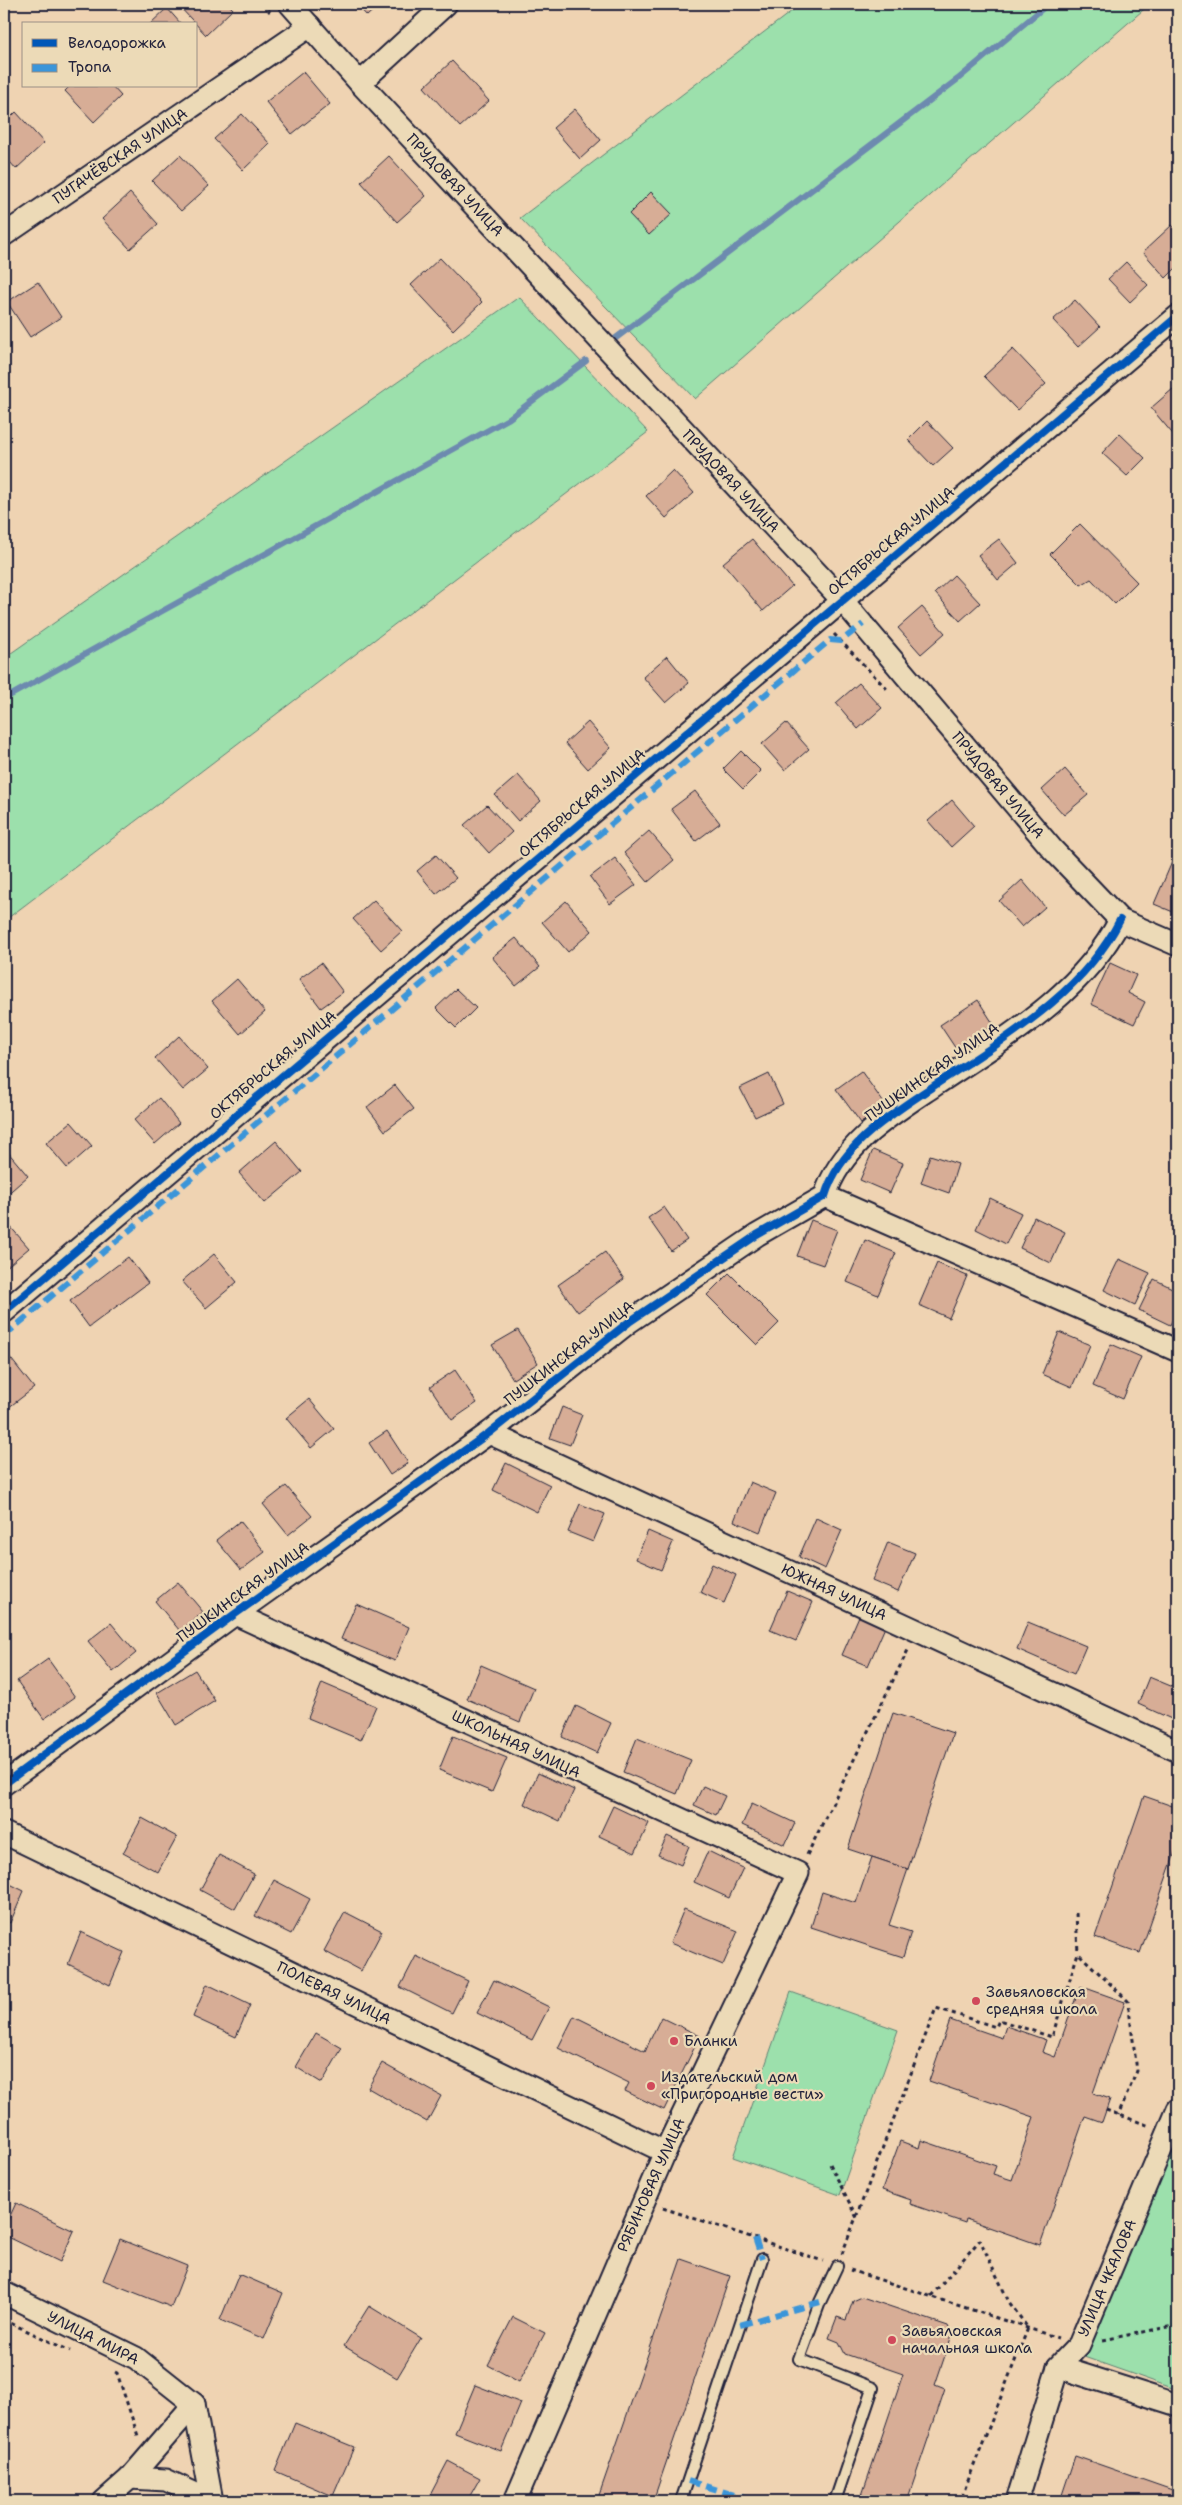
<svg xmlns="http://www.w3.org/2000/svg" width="1182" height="2505" font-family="'Shantell Sans',sans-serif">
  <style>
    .green { fill: #9ce0ac; stroke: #5f8174 }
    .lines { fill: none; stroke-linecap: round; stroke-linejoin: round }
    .stream { stroke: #6d8aaf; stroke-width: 6 }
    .building { fill: #d7ad96; stroke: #22223b }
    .lane-casing { stroke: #22223b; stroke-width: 14 }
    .street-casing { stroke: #22223b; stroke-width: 25 }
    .path { stroke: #22223b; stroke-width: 3; stroke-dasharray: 4 4; stroke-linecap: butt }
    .lane { stroke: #ecdab7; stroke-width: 10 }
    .street { stroke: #ecdab7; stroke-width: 21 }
    .quiet { stroke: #3b95d9; stroke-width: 6; stroke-dasharray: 12 6; stroke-linecap: butt }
    .cycleway-casing { stroke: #ecdab7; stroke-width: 11 }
    .cycleway { stroke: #0057b8; stroke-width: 8 }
    .poi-dot { fill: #d1495b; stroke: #ecdab7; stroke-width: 2 }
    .labels { text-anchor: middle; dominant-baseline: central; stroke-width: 4.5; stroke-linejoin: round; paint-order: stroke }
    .street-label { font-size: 15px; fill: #22223b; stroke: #ecdab7 }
    .poi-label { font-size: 15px; fill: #22223b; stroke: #ecdab7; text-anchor: start }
  </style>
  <rect width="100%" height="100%" fill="#efd3b2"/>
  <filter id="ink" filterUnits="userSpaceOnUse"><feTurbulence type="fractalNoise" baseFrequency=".02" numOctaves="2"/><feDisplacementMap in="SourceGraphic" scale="10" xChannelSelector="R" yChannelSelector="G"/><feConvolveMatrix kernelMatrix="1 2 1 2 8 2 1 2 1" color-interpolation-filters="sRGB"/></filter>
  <g filter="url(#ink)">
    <g class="green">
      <path d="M801 4H1150L695 399 520 218Z"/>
      <path d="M519 297 648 432 4 921V658Z"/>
      <path d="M791 1992 898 2030 840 2195 733 2157Z"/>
      <path d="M1178 2132V2390L1084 2357Z"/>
    </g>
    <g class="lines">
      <g class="stream">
        <path d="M616 338 958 79 1048 4"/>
        <path d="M4 699 508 419 586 361"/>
      </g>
    </g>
    <g class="building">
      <path d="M177 4H228L233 9 206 35Z"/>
      <path d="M356 4H380L367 16Z"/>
      <path d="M167 8 181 24H150Z"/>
      <path d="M452 61 489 101 460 127 424 87Z"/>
      <path d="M303 72 330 104 292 134 266 102Z"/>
      <path d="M70 86H112L121 96 94 122 65 91Z"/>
      <path d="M575 109 601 140 580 159 553 128Z"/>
      <path d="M16 112 44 143 16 169 4 155V124Z"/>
      <path d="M242 114 270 144 243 170 214 139Z"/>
      <path d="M180 155 209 186 181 211 152 181Z"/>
      <path d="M389 156 426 196 397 222 361 182Z"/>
      <path d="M651 192 672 214 649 235 629 214Z"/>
      <path d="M130 193 158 224 130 249 102 219Z"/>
      <path d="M1172 225 1178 232V266L1166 278 1143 252Z"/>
      <path d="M440 258 482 302 453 330 411 285Z"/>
      <path d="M1126 262 1148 285 1130 302 1108 279Z"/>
      <path d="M38 282 61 317 30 337 7 302Z"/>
      <path d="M1075 300 1100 327 1078 347 1053 320Z"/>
      <path d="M1013 349 1046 384 1017 410 984 376Z"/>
      <path d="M1174 388 1178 394 1177 439 1151 408Z"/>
      <path d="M927 421 953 448 933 466 908 440Z"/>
      <path d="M1120 434 1145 458 1127 476 1102 453Z"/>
      <path d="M673 470 694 493 666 518 646 496Z"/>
      <path d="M1080 524 1137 582 1115 604 1091 579 1081 585 1050 554Z"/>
      <path d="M752 539 792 586 763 611 723 563Z"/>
      <path d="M999 539 1018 563 998 580 978 555Z"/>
      <path d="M954 575 980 603 960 621 935 593Z"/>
      <path d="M922 607 945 633 921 654 898 628Z"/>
      <path d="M667 656 689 683 666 703 643 677Z"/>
      <path d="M859 683 882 708 858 729 836 703Z"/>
      <path d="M588 722 611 748 588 769 565 743Z"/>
      <path d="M786 723 809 749 785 770 762 744Z"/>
      <path d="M741 751 761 771 743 789 723 769Z"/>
      <path d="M1065 769 1088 795 1064 815 1042 790Z"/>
      <path d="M518 775 541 801 518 821 495 795Z"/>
      <path d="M695 791 720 823 696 841 671 809Z"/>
      <path d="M952 800 974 826 951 847 928 821Z"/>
      <path d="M487 805 512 832 489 853 464 825Z"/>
      <path d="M649 831 674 860 648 882 624 853Z"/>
      <path d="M436 855 456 878 436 894 417 871Z"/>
      <path d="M615 858 636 885 610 904 590 877Z"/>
      <path d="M1172 862 1178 865V914L1154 904Z"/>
      <path d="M1022 880 1045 907 1022 927 999 901Z"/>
      <path d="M374 900 402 931 381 950 353 919Z"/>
      <path d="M566 901 592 931 568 952 542 922Z"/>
      <path d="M516 938 540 967 516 986 492 957Z"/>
      <path d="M321 963 343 992 321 1008 299 979Z"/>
      <path d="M1110 963 1136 975 1128 993 1145 1002 1134 1024 1091 1004Z"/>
      <path d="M237 979 265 1012 240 1034 212 1001Z"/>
      <path d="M456 989 476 1008 456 1028 436 1008Z"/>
      <path d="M978 1000 994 1025 956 1049 940 1025Z"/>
      <path d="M179 1036 208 1069 183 1090 155 1058Z"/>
      <path d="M861 1071 886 1106 861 1123 836 1089Z"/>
      <path d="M769 1074 783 1104 755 1117 740 1088Z"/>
      <path d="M395 1085 414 1109 385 1131 367 1107Z"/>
      <path d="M159 1098 179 1123 155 1144 134 1120Z"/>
      <path d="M71 1122 92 1146 67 1168 46 1143Z"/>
      <path d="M276 1141 302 1172 265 1203 239 1173Z"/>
      <path d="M873 1150 903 1163 890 1193 860 1180Z"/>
      <path d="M7 1151 28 1176 4 1197V1154Z"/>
      <path d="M930 1155 958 1164 949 1193 921 1183Z"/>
      <path d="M990 1198 1021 1213 1006 1244 976 1229Z"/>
      <path d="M664 1207 687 1240 671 1251 648 1218Z"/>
      <path d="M1034 1217 1065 1232 1051 1263 1020 1248Z"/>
      <path d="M811 1220 837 1230 823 1265 797 1256Z"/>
      <path d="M8 1224 29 1248 4 1269V1227Z"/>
      <path d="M865 1240 896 1253 878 1295 847 1282Z"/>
      <path d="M605 1252 624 1279 578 1312 558 1285Z"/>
      <path d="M214 1254 237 1282 206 1308 182 1281Z"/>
      <path d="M128 1257 148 1283 89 1327 70 1301Z"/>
      <path d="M1119 1259 1150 1273 1135 1305 1104 1290Z"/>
      <path d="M937 1263 967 1276 949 1318 919 1305Z"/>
      <path d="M729 1273 779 1323 757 1345 707 1295Z"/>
      <path d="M1154 1279 1178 1291V1308L1170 1325 1139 1310Z"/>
      <path d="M518 1330 538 1363 513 1379 492 1345Z"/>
      <path d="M1059 1332 1090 1345 1072 1387 1042 1374Z"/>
      <path d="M1111 1344 1141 1357 1123 1399 1093 1386Z"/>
      <path d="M8 1355 34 1388 4 1411V1357Z"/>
      <path d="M455 1370 477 1403 452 1420 430 1387Z"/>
      <path d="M309 1399 334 1429 311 1448 286 1418Z"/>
      <path d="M562 1407 582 1415 570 1445 550 1438Z"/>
      <path d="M387 1431 408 1463 390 1475 369 1443Z"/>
      <path d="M506 1463 550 1485 537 1512 493 1490Z"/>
      <path d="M750 1482 776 1493 760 1532 734 1521Z"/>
      <path d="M286 1486 312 1516 288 1535 263 1504Z"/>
      <path d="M580 1504 605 1514 593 1542 568 1532Z"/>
      <path d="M816 1518 842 1530 825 1569 799 1557Z"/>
      <path d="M240 1521 265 1552 241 1570 216 1540Z"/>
      <path d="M648 1531 673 1542 661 1570 636 1559Z"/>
      <path d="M888 1542 915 1553 898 1592 872 1581Z"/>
      <path d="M712 1564 736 1575 724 1603 700 1592Z"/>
      <path d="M178 1582 203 1612 180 1631 155 1601Z"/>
      <path d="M787 1591 813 1602 796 1641 770 1630Z"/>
      <path d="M356 1604 409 1627 395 1661 341 1639Z"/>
      <path d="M859 1616 885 1627 868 1666 842 1655Z"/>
      <path d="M1028 1622 1086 1646 1074 1674 1017 1649Z"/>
      <path d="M111 1623 136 1653 113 1672 88 1641Z"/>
      <path d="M48 1659 75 1697 44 1719 17 1681Z"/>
      <path d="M481 1665 534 1688 520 1722 467 1699Z"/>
      <path d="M195 1670 215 1701 176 1725 157 1693Z"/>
      <path d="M1149 1677 1178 1689V1722L1138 1704Z"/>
      <path d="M322 1683 376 1706 361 1740 308 1718Z"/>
      <path d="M576 1706 611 1723 597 1753 562 1737Z"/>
      <path d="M893 1713 953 1733 908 1869 848 1849Z"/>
      <path d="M453 1736 507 1758 492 1792 439 1770Z"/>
      <path d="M637 1738 691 1760 677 1794 623 1772Z"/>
      <path d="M538 1773 574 1790 560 1821 524 1804Z"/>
      <path d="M703 1786 725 1796 716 1815 694 1805Z"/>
      <path d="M1144 1796 1178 1808V1844L1140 1953 1095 1937Z"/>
      <path d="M752 1803 795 1823 785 1845 742 1825Z"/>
      <path d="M613 1806 649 1823 635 1853 599 1836Z"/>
      <path d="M142 1818 177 1837 158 1872 123 1853Z"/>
      <path d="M667 1836 689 1846 681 1865 658 1855Z"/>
      <path d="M708 1851 743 1868 729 1898 694 1882Z"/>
      <path d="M219 1855 254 1874 235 1909 200 1890Z"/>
      <path d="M872 1857 908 1869 889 1925 911 1932 903 1957 811 1927 822 1892 856 1903Z"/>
      <path d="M274 1880 310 1899 291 1934 255 1916Z"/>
      <path d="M4 1881 24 1891 10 1923 4 1920Z"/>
      <path d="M684 1909 738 1931 723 1965 670 1943Z"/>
      <path d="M345 1912 382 1931 361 1971 324 1951Z"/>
      <path d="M81 1932 124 1952 110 1985 68 1964Z"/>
      <path d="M416 1956 468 1981 452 2013 400 1987Z"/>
      <path d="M494 1980 549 2007 532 2040 477 2013Z"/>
      <path d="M207 1984 250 2005 236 2037 193 2017Z"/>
      <path d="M1080 1986 1125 2002 1093 2093 1110 2099 1102 2122 1085 2116 1040 2245 966 2219 965 2223 910 2204 911 2200 882 2190 900 2141 919 2148 921 2140 996 2166 993 2174 1012 2180 1034 2117 929 2081 950 2020 1002 2038 1006 2026 1046 2040 1042 2052 1055 2057Z"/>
      <path d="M574 2016 645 2051 661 2017 700 2036 664 2110 625 2091 629 2083 558 2048Z"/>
      <path d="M316 2033 342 2048 322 2083 296 2067Z"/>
      <path d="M382 2063 441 2096 427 2122 368 2088Z"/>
      <path d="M16 2203 74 2231 60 2262 4 2235V2229Z"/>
      <path d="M120 2239 187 2266 171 2307 103 2280Z"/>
      <path d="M681 2259 730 2276 653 2501H597Z"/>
      <path d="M239 2274 283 2293 264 2339 220 2320Z"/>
      <path d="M862 2297 948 2326 952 2335 935 2385 945 2389 907 2501H860L903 2374 845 2354 839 2342 829 2338 837 2317 846 2320 853 2301Z"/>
      <path d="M369 2306 421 2338 397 2378 344 2346Z"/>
      <path d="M513 2317 545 2333 519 2382 488 2365Z"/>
      <path d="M475 2385 521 2403 501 2451 455 2433Z"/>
      <path d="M295 2423 354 2447 333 2496 275 2471Z"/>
      <path d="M1075 2456 1178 2492V2501H1060Z"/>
      <path d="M448 2461 480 2478 467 2501H427Z"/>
    </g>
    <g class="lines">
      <g class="lane-casing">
        <g id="lane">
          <path d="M681 2501 762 2259"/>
          <path d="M835 2501 873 2388 799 2359 820 2302 837 2266"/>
        </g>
      </g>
      <g class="street-casing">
        <g id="street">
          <path d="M290 4 360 83 842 600 1053 850 1120 920 1178 945"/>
          <path d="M360 83 446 4"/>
          <path d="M4 235 310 26"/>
          <path d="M825 1196 1178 1351"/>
          <path d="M4 1312 1178 316"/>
          <path d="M489 1433 1178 1751"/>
          <path d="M235 1614 798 1873 665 2152 515 2501"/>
          <path d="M4 1784 235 1614 489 1433 629 1322 757 1235 825 1196C841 1144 892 1114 935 1085 1002 1040 1082 995 1120 920"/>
          <path d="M4 1833 665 2152"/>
          <path d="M4 2293 136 2358 194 2404 212 2501"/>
          <path d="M1058 2367 1178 2405"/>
          <path d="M130 2478 166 2480 211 2501"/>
          <path d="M104 2501 130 2478 194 2404"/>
          <path d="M1017 2501 1058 2367 1079 2345 1178 2109"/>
        </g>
      </g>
      <g class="path">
        <path d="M263 4 270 12"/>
        <path d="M834 634 887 689"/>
        <path d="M807 1855 908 1650"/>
        <path d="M1076 1913 1078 1953"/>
        <path d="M1106 2110 1150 2126"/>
        <path d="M830 2164 857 2218"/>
        <path d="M663 2208 823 2261"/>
        <path d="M842 2254 936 2008 996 2027 999 2020 1052 2037 1078 1953 1128 2001 1137 2071 1118 2115"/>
        <path d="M850 2270 1058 2338"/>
        <path d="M931 2296 980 2240 1009 2302 1028 2328 960 2501"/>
        <path d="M4 2320 70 2351"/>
        <path d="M1103 2340 1178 2325"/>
        <path d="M115 2372 117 2373 138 2436"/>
      </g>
      <use href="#lane" class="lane"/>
      <use href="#street" class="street"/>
      <g class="quiet">
        <path d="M4 1336 830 640 841 641 863 624"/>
        <path d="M1178 2137V2138"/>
        <path d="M755 2238 762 2259"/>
        <path d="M740 2325 820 2302"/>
        <path d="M688 2481 754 2501"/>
      </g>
      <g class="cycleway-casing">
        <g id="cycleway">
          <path d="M4 1312 1178 316"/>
          <path d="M4 1784 235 1614 489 1433 629 1322 757 1235 825 1196C841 1144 892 1114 935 1085 1002 1040 1082 995 1120 920"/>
        </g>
      </g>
      <use href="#cycleway" class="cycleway"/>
    </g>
  </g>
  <g class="poi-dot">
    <circle cx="976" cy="2001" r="5"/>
    <circle cx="674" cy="2041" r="5"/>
    <circle cx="651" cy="2086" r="5"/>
    <circle cx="892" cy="2340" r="5"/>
  </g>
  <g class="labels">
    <g class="street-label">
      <text transform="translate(120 156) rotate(-34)">ПУГАЧЁВСКАЯ УЛИЦА</text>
      <text transform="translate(455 185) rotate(47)">ПРУДОВАЯ УЛИЦА</text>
      <text transform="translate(731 481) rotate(47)">ПРУДОВАЯ УЛИЦА</text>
      <text transform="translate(891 541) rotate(-40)">ОКТЯБРЬСКАЯ УЛИЦА</text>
      <text transform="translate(998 785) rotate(50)">ПРУДОВАЯ УЛИЦА</text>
      <text transform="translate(582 803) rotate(-40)">ОКТЯБРЬСКАЯ УЛИЦА</text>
      <text transform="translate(273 1065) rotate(-40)">ОКТЯБРЬСКАЯ УЛИЦА</text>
      <text transform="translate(932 1072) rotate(-35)">ПУШКИНСКАЯ УЛИЦА</text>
      <text transform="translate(569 1353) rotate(-38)">ПУШКИНСКАЯ УЛИЦА</text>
      <text transform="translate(243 1592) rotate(-36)">ПУШКИНСКАЯ УЛИЦА</text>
      <text transform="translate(834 1592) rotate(25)">ЮЖНАЯ УЛИЦА</text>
      <text transform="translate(516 1744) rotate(25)">ШКОЛЬНАЯ УЛИЦА</text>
      <text transform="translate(334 1993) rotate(26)">ПОЛЕВАЯ УЛИЦА</text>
      <text transform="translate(651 2185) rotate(-66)">РЯБИНОВАЯ УЛИЦА</text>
      <text transform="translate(1107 2278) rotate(-67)">УЛИЦА ЧКАЛОВА</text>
      <text transform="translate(93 2338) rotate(27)">УЛИЦА МИРА</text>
    </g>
    <g class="poi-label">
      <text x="986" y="1992">Завьяловская<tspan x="986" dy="17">средняя школа</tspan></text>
      <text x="684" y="2041">Бланки</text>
      <text x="661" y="2077">Издательский дом<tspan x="661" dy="17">«Пригородные вести»</tspan></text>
      <text x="902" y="2331">Завьяловская<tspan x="902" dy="17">начальная школа</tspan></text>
    </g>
  </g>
  <rect width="1182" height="2505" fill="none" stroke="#ecdab7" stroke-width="20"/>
  <rect x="10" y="10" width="1162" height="2485" fill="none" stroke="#22223b" stroke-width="2" filter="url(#ink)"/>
  <rect x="22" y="22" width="175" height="65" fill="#ecdab7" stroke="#9b9085"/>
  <rect x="32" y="39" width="25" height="8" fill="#0057b8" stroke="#9b9085"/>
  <text x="68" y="48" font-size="15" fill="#22223b">Велодорожка</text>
  <rect x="32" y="64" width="25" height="8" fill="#3b95d9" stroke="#9b9085"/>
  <text x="68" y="72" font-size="15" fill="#22223b">Тропа</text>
</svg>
